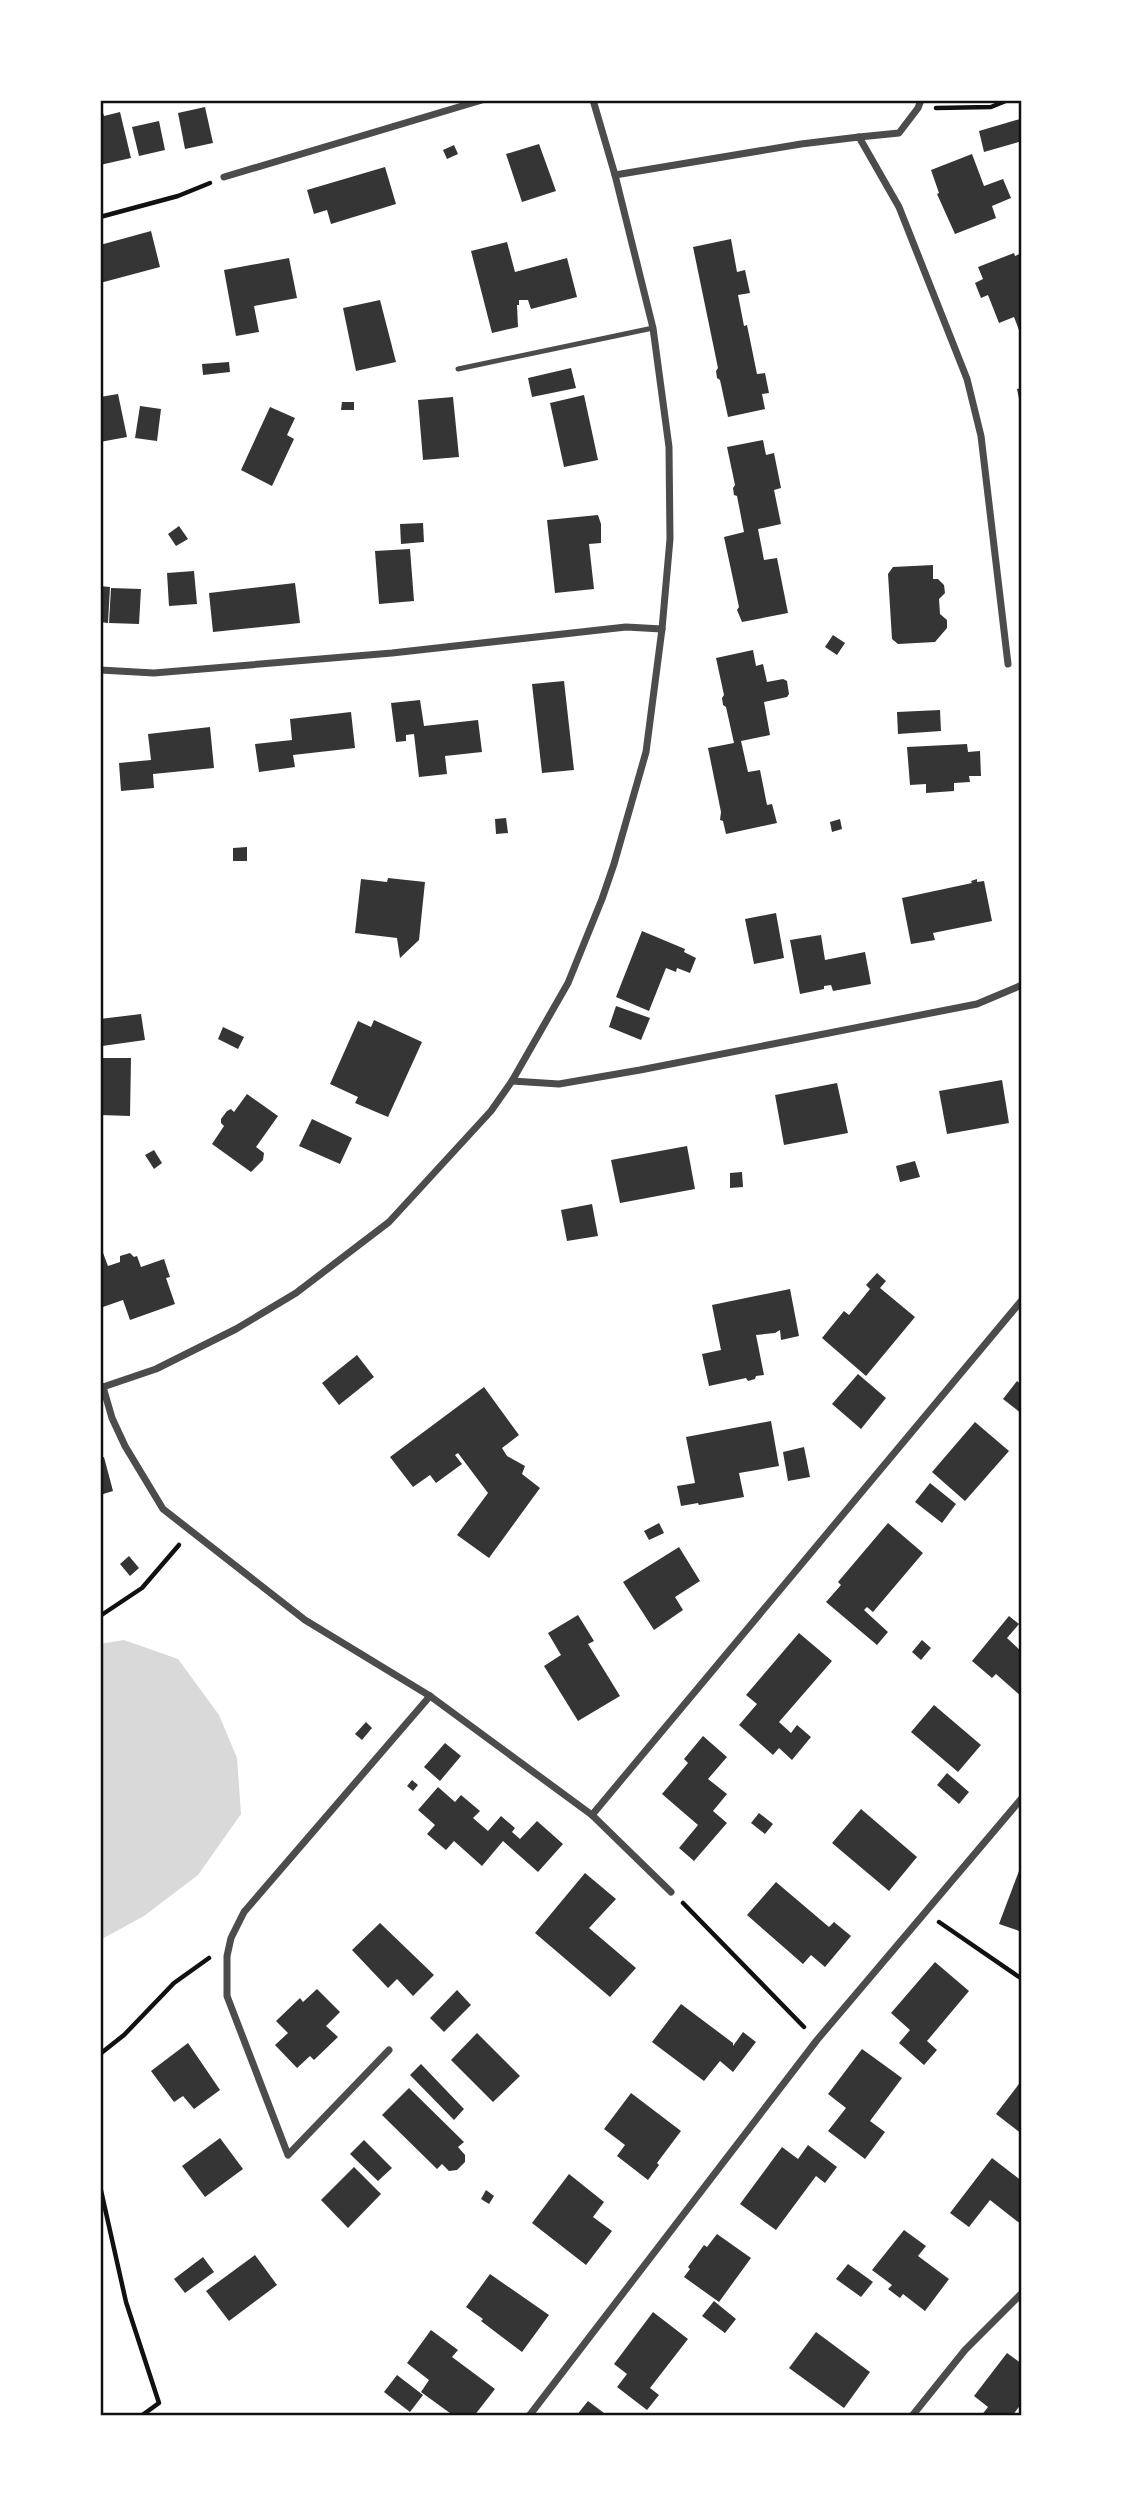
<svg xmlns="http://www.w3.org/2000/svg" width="1122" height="2516" font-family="Merriweather,serif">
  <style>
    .water { fill: #d9d9d9 }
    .building { fill: #353535 }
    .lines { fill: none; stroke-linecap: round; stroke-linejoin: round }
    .path { stroke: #111; stroke-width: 4.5 }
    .service { stroke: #4c4c4c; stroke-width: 5 }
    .minor { stroke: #4c4c4c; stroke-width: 7 }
    .neatline { fill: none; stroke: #111; stroke-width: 2.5 }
  </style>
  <rect width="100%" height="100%" fill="#fff"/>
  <path class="water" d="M124 1640 178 1659 219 1715 237 1758 241 1814 198 1875 144 1916 100 1940V1644Z"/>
  <g class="building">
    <path d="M100 103 104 116 120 112 131 158 100 165Z"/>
    <path d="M205 107 213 143 185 149 178 113Z"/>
    <path d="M1020 119 1022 141 984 152 979 131Z"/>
    <path d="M159 121 165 150 139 156 132 127Z"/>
    <path d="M539 144 556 191 522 202 506 154Z"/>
    <path d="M454 145 458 154 447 159 443 150Z"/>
    <path d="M972 154 984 186 1003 179 1011 198 992 206 996 218 955 234 937 194 939 193 931 170Z"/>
    <path d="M385 167 396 204 331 224 327 210 314 214 307 190Z"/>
    <path d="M151 231 160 267 100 283V245Z"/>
    <path d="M731 239 737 272 745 270 750 293 738 295 744 326 747 325 757 374 765 373 769 393 762 394 765 409 728 417 720 380 717 378 716 371 718 368 693 247Z"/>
    <path d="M507 242 515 272 567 258 577 297 531 309 528 300H519V305H517L518 327 492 333 471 251Z"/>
    <path d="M1014 253 1015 256 1022 253V338L1014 317 999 323 988 295 981 298 975 283 983 279 978 267Z"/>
    <path d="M289 258 297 298 254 306 259 332 236 336 224 270Z"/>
    <path d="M380 300 396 362 356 371 343 308Z"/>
    <path d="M229 362 230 372 203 375 202 364Z"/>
    <path d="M571 368 576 388 532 397 528 378Z"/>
    <path d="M1022 388V408H1021L1017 389Z"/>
    <path d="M118 394 127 437 100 442V397Z"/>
    <path d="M584 395 598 460 564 467 550 403Z"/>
    <path d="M453 397 459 457 423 460 418 400Z"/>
    <path d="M342 402H354V410H341Z"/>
    <path d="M140 406 161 409 157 441 135 438Z"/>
    <path d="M270 407 295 418 287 435 294 439 272 486 241 470Z"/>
    <path d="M763 440 766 455 774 453 781 488 774 490 781 524 758 529 764 560 777 558 788 613 742 622 737 610 739 607 724 537 744 532 737 496 734 495 733 488 735 485 727 447Z"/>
    <path d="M598 515 601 524V543L589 544 594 589 555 593 547 520Z"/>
    <path d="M423 523 424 542 401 544 400 524Z"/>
    <path d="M179 526 188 539 176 546 168 534Z"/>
    <path d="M410 549 414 601 379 604 375 551Z"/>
    <path d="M933 565V579H938L944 585 945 593 939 599 940 614 947 620V628L935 642 898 644 892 639 888 574 893 567Z"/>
    <path d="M194 571 197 604 169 606 167 573Z"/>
    <path d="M295 583 300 623 213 632 209 593Z"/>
    <path d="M100 586 110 587 108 623 100 622Z"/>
    <path d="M111 588 141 589 139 624 109 623Z"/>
    <path d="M833 635 845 643 837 655 825 647Z"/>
    <path d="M753 650 756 666 763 664 767 682 783 679 787 681 789 694 787 697 764 702 770 735 741 741 748 772 760 770 767 805 772 804 777 823 726 834 723 821 720 820 721 812 708 748 734 743 726 707 723 705 722 698 724 695 716 658Z"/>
    <path d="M564 681 574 770 542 773 532 684Z"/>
    <path d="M420 700 424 726 478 720 482 752 445 756 447 774 419 777 414 734 406 735V741L396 742 391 703Z"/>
    <path d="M940 710 941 731 898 734 897 712Z"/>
    <path d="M351 712 355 748 293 755 295 767 259 772 255 744 292 740 290 719Z"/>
    <path d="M210 727 214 768 153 774 154 788 121 791 119 763 151 760 148 734Z"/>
    <path d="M967 744 968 752 980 751 981 776H969L970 782 954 783V791L926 793V784L910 785 907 747Z"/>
    <path d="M506 818 508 833 496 834 495 819Z"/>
    <path d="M840 819 842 829 832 832 830 822Z"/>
    <path d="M247 847V861H233V848Z"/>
    <path d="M388 878 425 882 419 940 400 958 397 938 355 933 361 879 387 882Z"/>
    <path d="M977 879V882L984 881 992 921 933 933 935 940 911 944 902 898 972 883 971 881Z"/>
    <path d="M776 913 784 958 754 964 745 919Z"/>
    <path d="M642 931 685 949 684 952 696 958 690 973 677 968 676 972 666 968 649 1011 616 997Z"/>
    <path d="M821 935 825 960 865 952 871 984 833 991 831 985 824 986V989L800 994 790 940Z"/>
    <path d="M616 1006 650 1018 641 1040 609 1027Z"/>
    <path d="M141 1014 145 1040 102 1046 100 1019Z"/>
    <path d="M374 1020 422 1042 388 1117 355 1103 358 1097 330 1084 358 1021 371 1027Z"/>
    <path d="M223 1027 244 1037 238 1049 218 1039Z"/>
    <path d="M100 1058H131L130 1116 100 1115Z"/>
    <path d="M1002 1080 1009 1123 947 1134 939 1091Z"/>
    <path d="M837 1083 848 1133 784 1145 775 1095Z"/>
    <path d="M247 1094 278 1116 256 1147 264 1153 263 1160 251 1172 212 1144 224 1126 221 1123V1119L227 1111 231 1109 234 1112Z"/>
    <path d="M312 1119 352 1138 340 1164 299 1146Z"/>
    <path d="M687 1146 695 1189 620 1203 611 1160Z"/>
    <path d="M154 1150 162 1163 154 1169 145 1155Z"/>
    <path d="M915 1161 920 1177 900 1182 896 1166Z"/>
    <path d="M742 1172 743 1187 730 1188V1173Z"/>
    <path d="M592 1204 598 1236 567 1241 561 1210Z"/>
    <path d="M100 1245 108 1266 120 1262V1256L130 1253 134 1257 137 1256 141 1267 164 1259 170 1277 166 1278 175 1304 130 1320 123 1300 100 1308Z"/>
    <path d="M877 1273 886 1281 880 1288 915 1317 866 1376 822 1338 844 1311 849 1315 870 1289 866 1285Z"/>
    <path d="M790 1289 799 1336 781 1340 780 1330 775 1333 756 1335 764 1375 756 1376 755 1379 748 1381 746 1378 709 1386 702 1354 721 1350 712 1305Z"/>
    <path d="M357 1355 374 1377 339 1405 322 1383Z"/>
    <path d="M858 1374 886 1398 861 1429 832 1404Z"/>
    <path d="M1017 1381 1022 1385V1414L1003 1399Z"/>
    <path d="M484 1387 519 1435 502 1448 507 1456 525 1466 522 1474 540 1488 489 1558 457 1535 488 1493 458 1453 455 1455 462 1464 436 1483 430 1475 413 1487 390 1457Z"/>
    <path d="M771 1421 779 1466 739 1473 744 1497 699 1505 698 1503 681 1506 677 1486 695 1483 686 1437Z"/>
    <path d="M975 1422 1009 1451 965 1501 932 1472Z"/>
    <path d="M804 1447 810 1477 788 1481 783 1452Z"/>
    <path d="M104 1457 113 1491 100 1495V1458Z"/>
    <path d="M930 1483 956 1504 942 1523 915 1502Z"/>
    <path d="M659 1523 664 1533 649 1540 644 1531Z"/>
    <path d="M888 1523 923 1553 873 1612 867 1607 864 1610 888 1632 877 1645 826 1602 841 1585 838 1582Z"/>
    <path d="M679 1547 700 1581 675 1597 683 1610 654 1630 623 1582Z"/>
    <path d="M129 1556 139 1568 130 1576 120 1564Z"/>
    <path d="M578 1615 594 1641 588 1644 620 1696 578 1721 544 1666 561 1655 548 1633Z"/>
    <path d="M1009 1616 1019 1624 1007 1638 1022 1652V1697L996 1674 992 1678 972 1661Z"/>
    <path d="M799 1633 832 1661 779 1722 791 1733 797 1725 811 1737 792 1760 779 1748 773 1755 739 1725 757 1704 746 1695Z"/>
    <path d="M922 1640 931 1648 921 1660 912 1652Z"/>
    <path d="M934 1705 981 1745 958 1772 911 1732Z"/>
    <path d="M366 1722 372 1728 362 1740 355 1734Z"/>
    <path d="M703 1736 727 1757 708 1779 727 1794 713 1811 727 1823 694 1861 679 1848 698 1825 662 1794 688 1763 684 1759Z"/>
    <path d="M445 1743 461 1756 440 1781 424 1767Z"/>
    <path d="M947 1773 969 1792 959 1804 937 1785Z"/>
    <path d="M412 1780 418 1785 413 1791 407 1786Z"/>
    <path d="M438 1787 455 1802 461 1795 480 1811 473 1818 488 1831 501 1816 515 1828 512 1832 520 1839 537 1821 563 1844 538 1872 503 1841 482 1866 454 1841 446 1850 427 1834 435 1825 418 1810Z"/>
    <path d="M861 1809 917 1857 889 1891 832 1843Z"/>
    <path d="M759 1813 773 1824 765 1834 751 1823Z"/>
    <path d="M1022 1863V1932L999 1924Z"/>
    <path d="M585 1873 616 1899 589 1928 636 1968 610 1997 535 1933Z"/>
    <path d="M776 1882 829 1927 834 1922 851 1936 825 1967 811 1955 803 1964 747 1915Z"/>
    <path d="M380 1923 434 1975 413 1996 397 1979 388 1988 352 1950Z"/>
    <path d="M935 1962 969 1991 927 2041 937 2050 924 2065 899 2043 910 2030 891 2013Z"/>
    <path d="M317 1989 340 2012 326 2026 338 2037 314 2060 310 2056 297 2068 275 2045 288 2033 276 2021 300 1998 303 2002Z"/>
    <path d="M457 1990 471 2005 444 2032 430 2018Z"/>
    <path d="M681 2004 733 2043V2046L743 2032 756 2042 733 2072 720 2061 704 2081 652 2042Z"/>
    <path d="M477 2033 520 2076 493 2102 451 2060Z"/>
    <path d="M188 2043 220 2090 194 2109 183 2096 174 2102 151 2071Z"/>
    <path d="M862 2049 902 2078 870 2121 885 2132 865 2159 828 2131 846 2108 828 2094Z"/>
    <path d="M421 2064 464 2109 454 2120 410 2075Z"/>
    <path d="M1022 2080V2134L996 2114Z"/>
    <path d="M409 2088 464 2142 458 2147 465 2155V2162L457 2170 449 2171 442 2164 437 2169 382 2115Z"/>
    <path d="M631 2093 681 2131 657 2163 659 2165 648 2180 617 2156 625 2145 604 2129Z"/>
    <path d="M220 2138 243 2169 205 2197 182 2166Z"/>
    <path d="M364 2140 392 2168 378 2181 350 2154Z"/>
    <path d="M808 2145 837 2167 825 2183 816 2176 776 2230 740 2204 782 2147 798 2159Z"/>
    <path d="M992 2158 1022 2181V2225L990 2200 969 2227 950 2213Z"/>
    <path d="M354 2167 381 2194 348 2228 321 2200Z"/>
    <path d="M569 2174 604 2202 593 2217 612 2231 586 2265 532 2223Z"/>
    <path d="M486 2190 494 2196 489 2204 481 2199Z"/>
    <path d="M904 2230 926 2246 918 2256 949 2279 925 2311 903 2294 900 2298 888 2289 892 2285 872 2270Z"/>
    <path d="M717 2234 751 2258 719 2302 684 2277 690 2269 688 2267 704 2245 707 2247Z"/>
    <path d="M255 2255 277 2285 229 2321 206 2291Z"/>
    <path d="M203 2257 214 2272 185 2293 174 2279Z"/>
    <path d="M848 2264 873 2282 861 2297 836 2279Z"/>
    <path d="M490 2274 549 2315 522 2352 481 2321 483 2319 466 2307Z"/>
    <path d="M714 2301 736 2319 725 2333 702 2316Z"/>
    <path d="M653 2312 688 2339 650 2388 659 2395 647 2410 617 2387 627 2374 614 2364Z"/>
    <path d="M431 2330 458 2350 452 2357 495 2389 474 2416H454L421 2392 429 2380 407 2363Z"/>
    <path d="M816 2332 870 2372 844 2408 789 2368Z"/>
    <path d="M1007 2353 1022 2364V2403L1012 2416H981L988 2407 974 2396Z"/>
    <path d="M397 2375 423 2395 410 2412 384 2392Z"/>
    <path d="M588 2401 608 2416H576Z"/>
  </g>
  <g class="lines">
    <g class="path">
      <path d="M936 108 991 107 1008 100"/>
      <path d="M100 217 178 196 210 183"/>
      <path d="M100 1616 142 1588 179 1545"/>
      <path d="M683 1903 804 2027"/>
      <path d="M939 1922 1022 1979"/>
      <path d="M100 2054 124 2035 174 1983 209 1958"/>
      <path d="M100 2186 126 2302 159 2403 141 2416"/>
    </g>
    <path class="service" d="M458 369 653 328"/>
    <g class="minor">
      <path d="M859 137 899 133 918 108 921 100"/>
      <path d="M615 175 801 144 859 137 899 207 967 379 981 436 1008 664"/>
      <path d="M224 177 482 100"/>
      <path d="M100 670 154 673 392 653 626 627 662 629"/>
      <path d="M512 1081 559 1084 640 1070 977 1004 1022 985"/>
      <path d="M103 1387 112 1418 125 1446 163 1509 305 1620 430 1696 592 1815 671 1892"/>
      <path d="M100 1388 156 1369 236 1329 296 1293 389 1222 491 1111 512 1081 568 983 602 899 614 864 646 752 662 629 670 539 669 447 653 328 615 175 593 100"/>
      <path d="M592 1815 1022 1300"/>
      <path d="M389 2050 288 2155 227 1996V1956L231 1938 244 1912 430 1696"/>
      <path d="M529 2416 817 2040 1022 1798"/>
      <path d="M912 2416 965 2350 1022 2293"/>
    </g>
  </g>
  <rect width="1122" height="2516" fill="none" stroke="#ffffff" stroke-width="203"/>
  <rect x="102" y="102" width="918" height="2312" class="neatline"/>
</svg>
